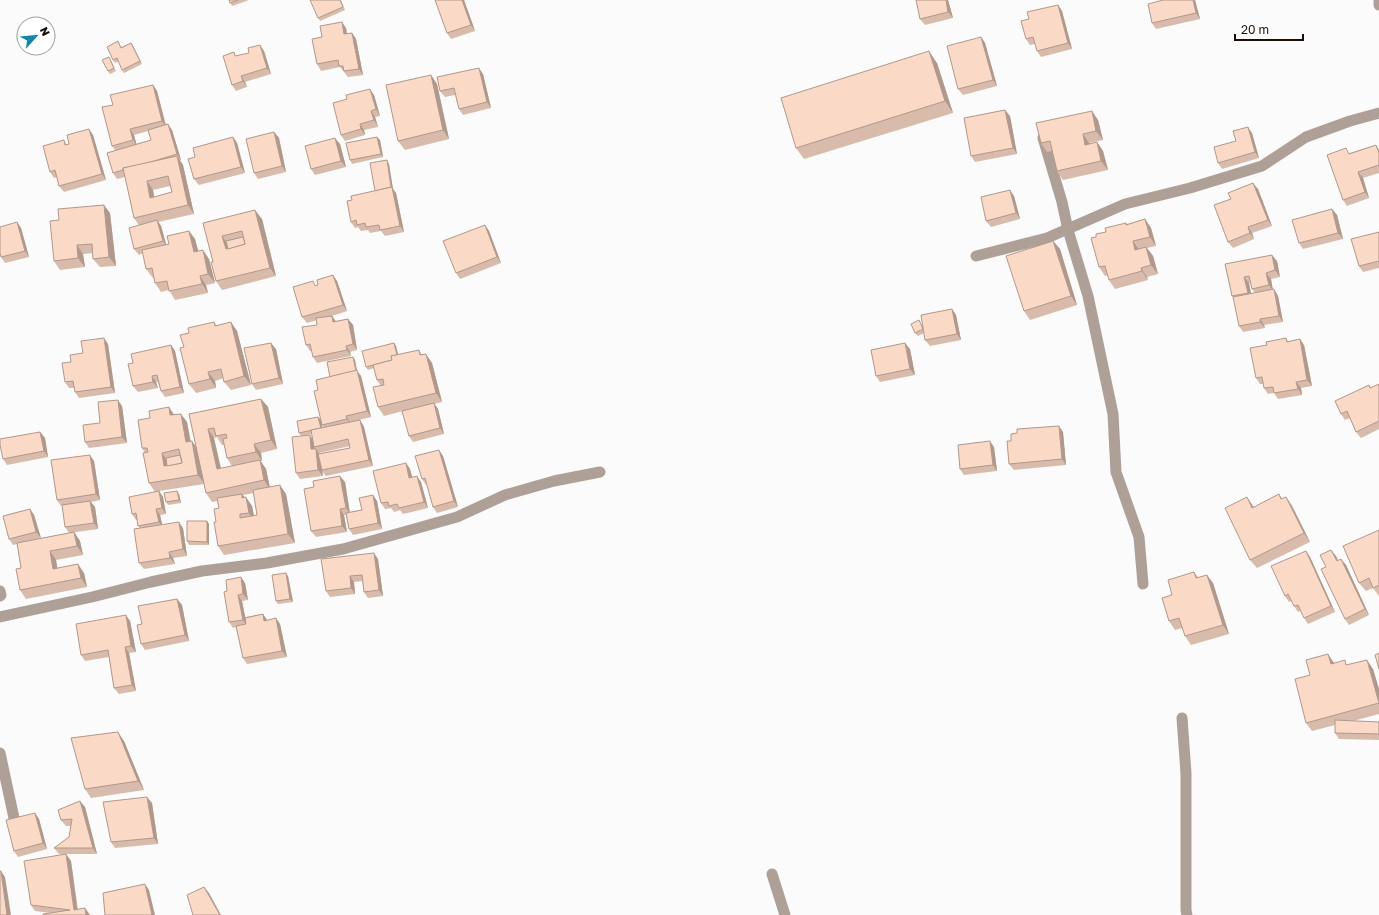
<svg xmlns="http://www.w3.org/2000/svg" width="1379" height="915" font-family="'Golos Text',sans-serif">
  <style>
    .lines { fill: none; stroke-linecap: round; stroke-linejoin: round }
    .minor { stroke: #ae9f97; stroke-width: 11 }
    .wall { fill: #d8bbab; fill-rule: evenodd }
    .shaded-wall { fill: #b0988b }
    .building { fill: #fbd9c7; stroke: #b0988b; fill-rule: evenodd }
  </style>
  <rect width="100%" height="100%" fill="#fbfbfb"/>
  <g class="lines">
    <g class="minor">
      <path d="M1379 0V5"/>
      <path d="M1043 138 1062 202 1068 230 1088 296 1113 414 1116 472 1139 537 1143 584"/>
      <path d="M976 256 1047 238 1125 204 1190 188 1262 166 1306 137 1350 121 1379 113"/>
      <path d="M0 591 1 595 0 596"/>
      <path d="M0 617 92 597 151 582 202 571 267 563 343 549 457 517 505 495 554 481 600 472"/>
      <path d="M1182 718 1186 773V910L1187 915"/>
      <path d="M0 753 17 832"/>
      <path d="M772 874 785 915"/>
    </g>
  </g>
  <g class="wall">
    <path d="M229 0H249L232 6Z"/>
    <path d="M341 0 345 10 320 21 318 18Z"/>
    <path d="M464 0 475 31 451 39 447 33Z"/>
    <path d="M916 0H948L953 18 925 25 920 19Z"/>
    <path d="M1163 0H1195L1200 19 1156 29 1152 23Z"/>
    <path d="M1058 5 1062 11 1072 49 1041 57 1037 51 1035 44 1030 45 1026 39 1029 19Z"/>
    <path d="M346 28 347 34 352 33 356 39 363 75 348 77 340 67 321 71 317 64 322 37Z"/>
    <path d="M981 37 985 43 997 86 963 95 958 89Z"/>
    <path d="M118 41 121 47 131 43 133 46 142 64 124 73 122 70 119 61 115 63 113 60Z"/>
    <path d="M264 51 271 74 245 82 247 87 236 91 232 85 237 56Z"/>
    <path d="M109 57 116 71 110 74 108 71Z"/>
    <path d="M937 63 953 113 804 159 796 148Z"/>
    <path d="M483 74 491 108 463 115 459 109 455 95 445 97 440 91Z"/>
    <path d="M431 75 437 84 449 139 405 150 398 141Z"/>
    <path d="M153 85 157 91 166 125 172 130 181 160H180L183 165 194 214 158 222 161 226 166 245 169 244 189 231 195 239 198 251 209 259 215 283 206 285 208 293 175 300 169 290 161 292 155 283 154 278H153L146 269 143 253 139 255 134 249 139 225 134 218 125 177 117 179 113 173 115 150 112 146 113 105ZM148 131 151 140 136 144 134 135ZM170 186 172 192 154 197 153 190Z"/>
    <path d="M374 95 380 116 375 117 378 127 364 130 365 135 345 141 341 135Z"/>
    <path d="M1010 116 1017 154 975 162 971 156Z"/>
    <path d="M1098 120 1103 140 1089 143V144L1097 142 1103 151 1108 170 1063 180 1057 171 1052 151 1047 152 1041 143Z"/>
    <path d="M274 132 279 138 286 172 258 179 254 173Z"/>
    <path d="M1252 133 1259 158 1222 169 1218 163Z"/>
    <path d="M93 135 106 180 64 192 59 186 57 177 54 178 50 172 64 140 67 145Z"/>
    <path d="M233 137 237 143 245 173 199 185 194 179 195 157Z"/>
    <path d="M380 140 383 157 352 164 350 160Z"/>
    <path d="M340 144 346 167 315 175 311 169Z"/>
    <path d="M1376 145 1379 149V173L1363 178 1369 198 1347 206 1343 200 1350 153Z"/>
    <path d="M389 164 393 189 396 193 404 232 385 236 381 231 370 233 368 230 361 231 358 227 355 228 351 222 352 200 375 191Z"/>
    <path d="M1258 189 1272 226 1252 233 1254 239 1233 248 1228 242Z"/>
    <path d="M1014 196 1020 219 991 227 986 221Z"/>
    <path d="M1332 209 1337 215 1343 239 1303 249 1299 243Z"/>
    <path d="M110 213 116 266 100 267 93 259V253L83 254 85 267 60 270 54 261Z"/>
    <path d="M262 219 276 276 222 290 216 281 213 262 203 223Z"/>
    <path d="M1145 219 1151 228 1156 246 1147 248 1153 256 1158 274 1147 277 1148 280 1115 289 1109 280 1108 275 1105 276 1099 267 1096 237 1126 223 1127 224Z"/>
    <path d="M17 222 21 228 29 257 5 263 1 257Z"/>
    <path d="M485 225 489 231 501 263 460 279 456 273Z"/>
    <path d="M1379 232V268L1363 272 1359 266Z"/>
    <path d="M1053 241 1060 249 1077 305 1030 320 1024 311Z"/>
    <path d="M1277 261 1280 277 1271 279 1273 290 1278 296 1283 322 1264 325 1265 328 1243 332 1239 326 1234 298 1232 296 1225 264ZM1249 283H1251L1252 289 1255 293 1251 294Z"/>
    <path d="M337 281 347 311 332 316 336 321 348 319 353 325 357 350 350 352 351 356 317 363 313 357 312 351H310L306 345 317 325V320L307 323 302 317 316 286Z"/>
    <path d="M952 309 956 315 961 340 930 346 925 340 924 333 918 336 915 333 919 320 923 327Z"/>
    <path d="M214 322 217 326 237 331 251 385 231 390 224 382V378L215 381 216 388 196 393 189 384 184 347 189 333Z"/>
    <path d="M1286 338 1288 342 1304 345 1312 386 1301 388 1302 395 1278 399 1274 393 1268 394 1264 388 1263 384H1260L1256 378 1267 345Z"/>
    <path d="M394 343 396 346 398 355 419 350 422 355 432 363 442 402 434 404 438 409 444 434 413 442 409 436 403 411 384 416 378 407 381 386 377 380 374 368 368 370 366 367Z"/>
    <path d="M108 344 115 393 79 398 75 392 74 388H69L65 382 71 362 83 353Z"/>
    <path d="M171 345 175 351 184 393 165 397 161 391 158 382H156L158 388 138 392 133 386V363Z"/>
    <path d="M276 349 283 384 256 390 252 384Z"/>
    <path d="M910 349 915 375 880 382 876 376Z"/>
    <path d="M353 357 355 360 357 371 361 376 371 417 350 422H351L360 420 364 427 373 466 326 476 322 471 323 476 300 479 296 473 301 436 299 433 318 417 321 420 322 428H324L322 425 318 390 330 377ZM312 434 313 440 302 436ZM350 446V448L319 454V453Z"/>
    <path d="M1379 384V429L1361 438 1356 432 1350 418 1345 420 1341 414 1369 385 1371 388Z"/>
    <path d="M261 399 268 407 277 449 261 453 262 461H260L266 469 270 487 286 494 295 543 224 555 218 546 216 522 219 508 217 501 212 502 206 493 204 484 159 491 163 497 166 514 160 515 162 525 183 528 187 556 173 558 175 564 144 569 139 563 140 528 138 526 137 520H136L132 514 155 492 149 483 145 453 142 448 174 415 187 422 191 442 196 446 189 414ZM217 437 222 445H224L227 458 232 466 221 469 214 438ZM254 493 257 515H254L252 506 243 495Z"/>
    <path d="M122 406 127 443 89 448 85 442Z"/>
    <path d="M40 432 45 438 48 457 7 465 3 459Z"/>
    <path d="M1063 432 1066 465 1014 470 1009 464Z"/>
    <path d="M994 447 997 471 964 475 960 469Z"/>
    <path d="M443 456 458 507 437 513 433 507 427 484 426 485 422 479Z"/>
    <path d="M94 461 100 500 91 502 95 507 98 529 69 533 65 527 62 505 61 506 57 500Z"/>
    <path d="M406 463 410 469 412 477 421 482 428 508 403 514 400 510 394 512 391 508 385 509 381 503Z"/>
    <path d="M345 482 350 513 362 510 377 501 382 529 353 535 349 529 346 515H344L347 532 316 537 311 531Z"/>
    <path d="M179 494 181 503 168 505 166 502Z"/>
    <path d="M1279 494 1282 499 1286 497 1292 506 1310 542 1257 568 1250 560 1254 507Z"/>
    <path d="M30 509 34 515 41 538 27 541 74 532 80 541 83 555 56 560 57 568 84 573 87 587 26 599 20 590 21 568 17 544 13 545 9 539Z"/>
    <path d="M207 521 209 524V545H189L187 541Z"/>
    <path d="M1379 530V596L1373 588 1366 591 1359 583Z"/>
    <path d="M1306 551 1310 557 1335 612 1308 624 1304 618 1301 611 1298 612 1294 606 1291 601 1289 602 1285 596Z"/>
    <path d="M1336 556 1338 561 1346 565 1369 615 1349 625 1345 619 1326 567Z"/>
    <path d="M378 559 383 596 368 598 364 592 363 581 354 582 355 594 330 597 326 591Z"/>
    <path d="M1194 572 1198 577 1213 583 1229 634 1191 645 1185 636 1182 628 1175 630 1169 621 1172 595Z"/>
    <path d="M288 576 293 602 278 604 276 601Z"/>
    <path d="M245 583 248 600 242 601 245 617 263 614 267 620 280 624 287 657 247 664 243 658 236 627 233 628 229 622 227 591Z"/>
    <path d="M177 599 182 605 189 641 145 650 141 644 142 624Z"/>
    <path d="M130 621 136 652 129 653 136 691 119 694 114 688 109 657 85 661 81 655Z"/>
    <path d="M1334 663 1373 669 1379 689V714L1353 721 1379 722V740L1339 739 1335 733V725L1312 731 1306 723 1310 675Z"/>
    <path d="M124 741 144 790 91 798 85 789Z"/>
    <path d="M152 803 158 844 115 848 111 842Z"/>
    <path d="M85 807 97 854H59L54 848 69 837 71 826H66L61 820Z"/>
    <path d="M35 813 39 819 47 849 18 857 14 851Z"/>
    <path d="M66 854 71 861 78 909 85 908 90 915H43L51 913 35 911 31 905Z"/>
  </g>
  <g class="shaded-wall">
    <path d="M462 0H464L475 31 471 25Z"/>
    <path d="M946 0H948L953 18 948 12Z"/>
    <path d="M1193 0H1195L1200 19 1196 13Z"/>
    <path d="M1058 5 1062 11 1072 49 1068 43Z"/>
    <path d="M342 22 346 28 348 40 344 34Z"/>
    <path d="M352 33 356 39 363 75 359 69Z"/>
    <path d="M981 37 985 43 997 86 993 80Z"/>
    <path d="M131 43 133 46 142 64 140 61Z"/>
    <path d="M260 45 264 51 271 74 267 68Z"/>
    <path d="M929 51 937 63 953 113 945 101Z"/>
    <path d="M479 68 483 74 491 108 487 102Z"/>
    <path d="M431 75 437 84 449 139 443 130Z"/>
    <path d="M241 76 245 82 247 87 243 81Z"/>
    <path d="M153 85 157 91 166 127 162 121Z"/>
    <path d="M370 89 374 95 380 116 376 109Z"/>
    <path d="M1005 110 1010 116 1017 154 1013 148Z"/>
    <path d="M371 111 375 117 378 127 374 120Z"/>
    <path d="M1092 111 1098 120 1103 140 1096 131Z"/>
    <path d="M168 124 172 130 181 160 177 154Z"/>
    <path d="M360 124 364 130 365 135 361 129Z"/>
    <path d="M1248 127 1252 133 1259 158 1255 152Z"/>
    <path d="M89 129 93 135 106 180 102 174Z"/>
    <path d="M130 129 134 135 137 146 133 140Z"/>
    <path d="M274 132 279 138 286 172 282 166Z"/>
    <path d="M1083 134 1089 143 1091 154 1085 145Z"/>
    <path d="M233 137 237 143 245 173 241 167Z"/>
    <path d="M377 137 380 140 383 157 381 154Z"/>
    <path d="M335 138 340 144 346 167 341 161Z"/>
    <path d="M1097 142 1103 151 1108 170 1101 161Z"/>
    <path d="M177 156 183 165 194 214 188 205Z"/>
    <path d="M387 160 389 164 393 189 396 193 404 232 400 226 392 189Z"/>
    <path d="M1358 172 1363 178 1369 198 1365 192Z"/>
    <path d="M147 181 153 190 156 206 150 198Z"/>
    <path d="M1253 183 1258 189 1272 226 1268 220Z"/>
    <path d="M1010 190 1014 196 1020 219 1016 213Z"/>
    <path d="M104 205 110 213 116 266 109 257Z"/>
    <path d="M1332 209 1337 215 1343 239 1338 233Z"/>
    <path d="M255 210 262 219 276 276 270 268Z"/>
    <path d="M1145 219 1151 228 1156 246 1150 237Z"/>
    <path d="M157 220 161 226 167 247 163 241Z"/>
    <path d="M17 222 21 228 29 257 25 251Z"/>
    <path d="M485 225 489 231 501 263 497 257Z"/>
    <path d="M1248 227 1252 233 1254 239 1250 233Z"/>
    <path d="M189 231 195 239 201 261 194 252Z"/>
    <path d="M222 236 228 244 231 255 226 249Z"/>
    <path d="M1053 241 1060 249 1077 305 1071 296Z"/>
    <path d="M1133 241 1139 250H1135Z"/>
    <path d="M77 245 83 254 85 267 78 258Z"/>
    <path d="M1146 247 1153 256 1158 274 1151 265Z"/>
    <path d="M203 250 209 259 215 283 208 274Z"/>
    <path d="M1272 255 1277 261 1280 277 1275 270Z"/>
    <path d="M1141 268 1147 277 1148 280 1142 271Z"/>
    <path d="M1266 273 1271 279 1273 291 1269 285Z"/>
    <path d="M333 275 337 281 347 311 343 305Z"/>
    <path d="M200 276 206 285 208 293 202 284Z"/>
    <path d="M1244 277 1249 283 1252 299 1248 293Z"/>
    <path d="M1274 289 1278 296 1283 322 1279 316Z"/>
    <path d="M952 309 956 315 961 340 957 334Z"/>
    <path d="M332 316 336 322H333Z"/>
    <path d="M348 319 353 325 357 350 353 344Z"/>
    <path d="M1260 319 1264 325 1265 328 1260 322Z"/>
    <path d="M231 322 237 331 251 385 244 376Z"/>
    <path d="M104 338 108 344 115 393 111 387Z"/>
    <path d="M1300 339 1304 345 1312 386 1307 380Z"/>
    <path d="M271 343 276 349 283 384 279 378Z"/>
    <path d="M394 343 396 346 400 362 398 359Z"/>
    <path d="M905 343 910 349 915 375 910 369Z"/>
    <path d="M171 345 175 351 184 393 180 387Z"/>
    <path d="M346 346 350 352 351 356 347 350Z"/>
    <path d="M426 354 432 363 442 402 436 393Z"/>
    <path d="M353 357 355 360 357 371 361 376 371 417 367 411Z"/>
    <path d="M208 372 215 381 216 388 210 379Z"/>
    <path d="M152 376 156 382 158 388 153 382Z"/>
    <path d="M1296 382 1301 388 1302 395 1298 389Z"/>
    <path d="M261 399 268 407 277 449 271 440Z"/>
    <path d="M118 400 122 406 127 443 122 437Z"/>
    <path d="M434 403 438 409 444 434 440 428Z"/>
    <path d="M169 407 175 416 170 415Z"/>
    <path d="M181 414 187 422 192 451 186 442Z"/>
    <path d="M346 416 350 422 351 425 347 419Z"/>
    <path d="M318 417 321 420 323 431 321 428Z"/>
    <path d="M360 420 364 427 373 466 369 460Z"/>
    <path d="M1059 426 1063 432 1066 465 1062 459Z"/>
    <path d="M208 429 214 438 223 478 217 469Z"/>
    <path d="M40 432 45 438 48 457 44 451Z"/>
    <path d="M310 435 314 441 315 455 311 449Z"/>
    <path d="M192 441 198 450 204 483 198 475Z"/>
    <path d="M990 441 994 447 997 471 993 465Z"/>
    <path d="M254 444 261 453 262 461 256 452Z"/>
    <path d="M316 449 320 455 323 476 318 470Z"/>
    <path d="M439 450 443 456 458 507 454 501Z"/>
    <path d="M162 453 168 462V472L164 466Z"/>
    <path d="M90 455 94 461 100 500 96 494Z"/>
    <path d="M260 460 266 469 270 489 264 480Z"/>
    <path d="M406 463 410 469 414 484 409 478Z"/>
    <path d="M340 476 345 482 350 514 346 508Z"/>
    <path d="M417 476 421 482 428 508 424 502Z"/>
    <path d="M280 485 286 494 295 543 288 534Z"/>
    <path d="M159 491 163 497 166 514 162 508Z"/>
    <path d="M177 491 179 494 181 503 179 500Z"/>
    <path d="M242 494 247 501 246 497 252 506 255 522 249 513 242 498Z"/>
    <path d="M373 495 377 501 382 529 378 523Z"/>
    <path d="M1247 497 1253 506 1258 516 1252 508Z"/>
    <path d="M1286 497 1292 506 1310 542 1304 533Z"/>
    <path d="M90 501 95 507 98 529 94 523Z"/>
    <path d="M30 509 34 515 41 538 36 532Z"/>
    <path d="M156 509 160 515 163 528 159 522Z"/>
    <path d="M340 509 344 515 347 532 342 526Z"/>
    <path d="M207 521 209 524V545L207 542Z"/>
    <path d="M179 522 183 528 187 556 183 549Z"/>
    <path d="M74 532 80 541 83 555 77 546Z"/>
    <path d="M1331 550 1336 556 1341 567 1337 561Z"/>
    <path d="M50 551 56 560 59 578 53 569Z"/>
    <path d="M1306 551 1310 557 1335 612 1331 606Z"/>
    <path d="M169 552 173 558 175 564 170 558Z"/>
    <path d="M374 553 378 559 383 596 379 590Z"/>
    <path d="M1341 559 1346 565 1369 615 1365 609Z"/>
    <path d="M78 564 84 573 87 587 81 578Z"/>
    <path d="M286 573 288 576 293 602 290 599Z"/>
    <path d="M1207 575 1213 583 1229 634 1223 625Z"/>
    <path d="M350 576 354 582 355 594 351 588Z"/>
    <path d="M241 577 245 583 248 600 243 594Z"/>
    <path d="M238 595 242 601 247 626 243 620Z"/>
    <path d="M177 599 182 605 189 641 185 635Z"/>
    <path d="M263 614 267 620 264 621Z"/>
    <path d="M126 615 130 621 136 652 131 646Z"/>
    <path d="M276 618 280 624 287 657 282 651Z"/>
    <path d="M125 647 129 653 136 691 132 685Z"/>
    <path d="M1328 654 1334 663 1337 673 1331 664Z"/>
    <path d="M1367 660 1373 669 1379 689V703Z"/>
    <path d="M118 732 124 741 144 790 138 781Z"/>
    <path d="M147 797 152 803 158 844 154 838Z"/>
    <path d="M80 801 85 807 97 854 93 848Z"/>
    <path d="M35 813 39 819 47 849 43 843Z"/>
    <path d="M66 854 71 861 78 915 74 910Z"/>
    <path d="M1 871 5 877 11 915H7Z"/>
    <path d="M145 884 149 890 155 915H152Z"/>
    <path d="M204 887 209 893 221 915H220Z"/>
    <path d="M85 908 89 914 90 915H86Z"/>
  </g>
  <g class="building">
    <path d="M229 0H238L230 3Z"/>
    <path d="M310 0H340L343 7 318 18Z"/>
    <path d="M435 0H462L471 25 447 33Z"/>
    <path d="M916 0H946L948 12 920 19Z"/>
    <path d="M1163 0H1193L1196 13 1152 23 1148 4Z"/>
    <path d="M1058 5 1068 43 1037 51 1033 37 1026 39 1021 21 1029 19 1027 12Z"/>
    <path d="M342 22 344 34 352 33 359 69 344 71 343 66H339L338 60 317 64 312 39 322 37 320 26Z"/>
    <path d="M981 37 993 80 958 89 947 46Z"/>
    <path d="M118 41 121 48 131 43 140 61 122 70 117 58 113 60 107 47Z"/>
    <path d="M260 45 267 68 241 76 243 81 232 85 223 56 234 52 235 56 249 53 248 48Z"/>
    <path d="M929 51 945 101 796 148 781 98Z"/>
    <path d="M109 57 114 68 108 71 102 60Z"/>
    <path d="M479 68 487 102 459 109 454 88 440 91 437 77Z"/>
    <path d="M431 75 443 130 398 141 386 85Z"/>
    <path d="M153 85 162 121 130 129 133 140 112 146 102 107 113 105 110 95Z"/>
    <path d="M370 89 376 109 371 111 374 120 360 124 361 129 341 135 333 103 347 99 346 95Z"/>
    <path d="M1005 110 1013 148 971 156 964 118Z"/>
    <path d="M1092 111 1096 131 1083 134 1085 145 1097 142 1101 161 1057 171 1050 141 1041 143 1036 123Z"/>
    <path d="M168 124 177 154 141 165 123 168V170L113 173 107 153 151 140 148 130Z"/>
    <path d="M1248 127 1255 152 1218 163 1214 147 1236 141 1233 131Z"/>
    <path d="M89 129 102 174 59 186 55 170 50 172 43 146 64 140 65 145 69 144 67 135Z"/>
    <path d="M274 132 282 166 254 173 246 139Z"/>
    <path d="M233 137 241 167 194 179 188 159 195 157 193 148Z"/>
    <path d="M377 137 381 154 350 160 346 143Z"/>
    <path d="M335 138 341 161 311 169 305 146Z"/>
    <path d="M1376 145 1379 153V165L1358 172 1365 192 1343 200 1327 155 1346 148 1349 154Z"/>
    <path d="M177 156 188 205 134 218 123 168ZM168 176 172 192 150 198 147 181Z"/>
    <path d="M387 160 391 187 375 191 370 163Z"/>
    <path d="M1253 183 1268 220 1248 227 1250 233 1228 242 1214 205 1231 199 1228 193Z"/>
    <path d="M392 187 400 226 380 230 379 225 366 227 365 223 357 225 356 220 351 222 347 201 352 200 351 196Z"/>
    <path d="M1010 190 1016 213 986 221 981 197Z"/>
    <path d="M104 205 109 257 93 259 92 244 77 245 78 258 54 261 50 221 59 220 58 209Z"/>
    <path d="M1332 209 1338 233 1299 243 1292 220Z"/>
    <path d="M255 210 270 268 216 281 211 262H213L203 223ZM242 231 245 244 226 249 222 236Z"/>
    <path d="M1145 219 1150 237 1133 241 1135 250 1146 247 1151 265 1141 268 1142 271 1109 280 1105 266 1099 267 1091 238 1096 237V234L1106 232 1105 228 1126 223V225Z"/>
    <path d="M157 220 163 241 134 249 129 228Z"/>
    <path d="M17 222 25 251 1 257 0 253V227Z"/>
    <path d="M485 225 497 257 456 273 443 241Z"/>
    <path d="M189 231 194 252 203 250 208 274 200 276 202 284 169 291 167 281 155 283 152 268 146 269 142 250 169 244 167 236Z"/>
    <path d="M1379 232V261L1359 266 1351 239Z"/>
    <path d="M243 237 245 244 228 249 226 241Z"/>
    <path d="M1053 241 1071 296 1024 311 1006 256Z"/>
    <path d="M1272 255 1275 270 1266 273 1269 285 1252 289 1249 276 1244 277 1248 293 1232 296 1225 264Z"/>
    <path d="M333 275 343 305 302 317 293 287 313 281 315 286 318 285 317 280Z"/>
    <path d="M1274 289 1279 316 1260 319V322L1239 326 1233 297Z"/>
    <path d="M952 309 957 334 925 340 921 315Z"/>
    <path d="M332 316 333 322 348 319 353 344 346 346 347 350 313 357 310 344 306 345 302 327 317 325 316 318Z"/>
    <path d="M919 320 923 329 915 333 911 324Z"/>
    <path d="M214 322 215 326 231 322 244 376 224 382 221 369 208 372 210 379 189 384 180 348 184 347 180 335 189 333 188 328Z"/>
    <path d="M104 338 111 387 75 392 73 381 65 382 62 363 71 362 70 355 83 353 81 341Z"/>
    <path d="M1286 338 1287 342 1300 339 1307 380 1296 382 1298 389 1274 393 1273 387 1264 388 1262 377 1256 378 1250 348 1267 345 1266 342Z"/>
    <path d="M271 343 279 378 252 384 244 348Z"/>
    <path d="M394 343 397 355 391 356 392 360 366 367 362 351Z"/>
    <path d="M905 343 910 369 876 376 871 350Z"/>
    <path d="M171 345 180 387 161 391 157 375 152 376 153 382 133 386 128 364 133 363 131 354Z"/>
    <path d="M419 350 420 355 426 354 436 393 378 407 373 387 384 385 383 379 377 380 373 365 392 360 391 356Z"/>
    <path d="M353 357 356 371 330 377 327 362Z"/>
    <path d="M357 370 367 411 346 416 347 419 322 425 314 391 318 390 316 380Z"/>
    <path d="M1379 384V421L1356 432 1347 411 1341 414 1335 401 1369 385 1370 388Z"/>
    <path d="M261 399 271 440 254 444 256 452 227 458 223 439 227 438 226 434 216 436 214 428 208 429 217 469 260 460 264 480 206 493 189 414Z"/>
    <path d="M118 400 122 437 85 442 83 425 100 423 98 402Z"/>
    <path d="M434 403 440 428 409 436 402 411Z"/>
    <path d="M169 407 170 415 181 414 186 442 192 441 198 475 149 483 143 453 148 452 147 448H142L138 420 150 418 149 411ZM179 449 182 463 164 466 162 453Z"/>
    <path d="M318 417 321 428 299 433 297 421Z"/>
    <path d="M360 420 369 460 322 470 318 454 350 448 348 439 314 447 311 430Z"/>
    <path d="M1059 426 1062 459 1009 464 1007 441H1011V434L1017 433V429Z"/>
    <path d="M40 432 44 451 3 459 0 445V439Z"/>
    <path d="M310 435 311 449H316L318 470 296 473 292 437Z"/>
    <path d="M990 441 993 465 960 469 958 445Z"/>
    <path d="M439 450 454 501 433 507 425 478 422 479 415 456Z"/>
    <path d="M90 455 96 494 57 500 51 460Z"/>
    <path d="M180 455 182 463 167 466 166 458Z"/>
    <path d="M406 463 409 478 417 476 424 502 399 508 397 504 389 506 388 502 381 503 373 471Z"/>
    <path d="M340 476 346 508 340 509 342 526 311 531 304 489 314 487 313 481Z"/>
    <path d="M280 485 288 534 218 546 214 522H216L214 509 219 508 217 498 242 494V498L246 497 249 513 240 514V518L257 515 253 490Z"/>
    <path d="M159 491 162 508 156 509 159 522 138 526 136 513 132 514 129 497Z"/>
    <path d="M177 491 179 500 166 502 164 493Z"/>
    <path d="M1279 494 1281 499 1286 497 1304 533 1250 560 1225 508 1247 497 1252 508Z"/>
    <path d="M373 495 378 523 349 529 346 513 362 510 359 498Z"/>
    <path d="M90 501 94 523 65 527 62 505Z"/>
    <path d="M30 509 36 532 9 539 3 516Z"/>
    <path d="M187 521H207V542L187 541Z"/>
    <path d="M179 522 183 549 169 552 170 558 139 563 134 529Z"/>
    <path d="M1379 530V585L1373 588 1369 578 1359 583 1343 546Z"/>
    <path d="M74 532 77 546 50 551 53 569 78 564 81 578 20 590 16 569 21 568 17 543Z"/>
    <path d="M1331 550 1337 561 1341 559 1365 609 1345 619 1321 569 1326 567 1320 555Z"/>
    <path d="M1306 551 1331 606 1304 618 1298 605 1294 606 1288 594 1285 596 1271 566Z"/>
    <path d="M374 553 379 590 364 592 362 575 350 576 351 588 326 591 321 559Z"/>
    <path d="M1194 572 1196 578 1207 575 1223 625 1185 636 1179 618 1169 621 1162 598 1172 595 1168 580Z"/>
    <path d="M286 573 290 599 276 601 272 575Z"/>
    <path d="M241 577 243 594 238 595 243 620 229 622 224 592 227 591 226 580Z"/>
    <path d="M177 599 185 635 141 644 137 625 142 624 138 606Z"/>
    <path d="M263 614 264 621 276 618 282 651 243 658 236 626 246 624 245 618Z"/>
    <path d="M126 615 131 646 125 647 132 685 114 688 108 650 81 655 76 624Z"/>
    <path d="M1379 653V669L1375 655Z"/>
    <path d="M1328 654 1331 664 1345 660 1346 665 1367 660 1379 703 1306 723 1295 679 1310 675 1306 660Z"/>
    <path d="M1335 720 1379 722V734L1335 733Z"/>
    <path d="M118 732 138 781 85 789 71 738Z"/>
    <path d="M147 797 154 838 111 842 103 802Z"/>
    <path d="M80 801 93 848H54L69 837 72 819 61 820 58 810Z"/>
    <path d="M35 813 43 843 14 851 6 820Z"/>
    <path d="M66 854 74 910 85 908 86 915H43V914L70 910 31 905 24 861Z"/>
    <path d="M0 871H1L7 915H0Z"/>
    <path d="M145 884 152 915H105L103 893Z"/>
    <path d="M204 887 220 915H193L187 895Z"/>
  </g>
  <g transform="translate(36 36) rotate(63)"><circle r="19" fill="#ffffff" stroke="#a39e9c"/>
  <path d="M0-3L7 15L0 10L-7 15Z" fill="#1884ac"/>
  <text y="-6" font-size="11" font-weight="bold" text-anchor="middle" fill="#180d07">N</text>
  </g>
  <path d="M1235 34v6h68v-6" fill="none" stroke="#180d07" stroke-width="2"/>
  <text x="1241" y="34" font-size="12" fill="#180d07" stroke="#ffffff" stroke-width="3" paint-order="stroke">20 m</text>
</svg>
